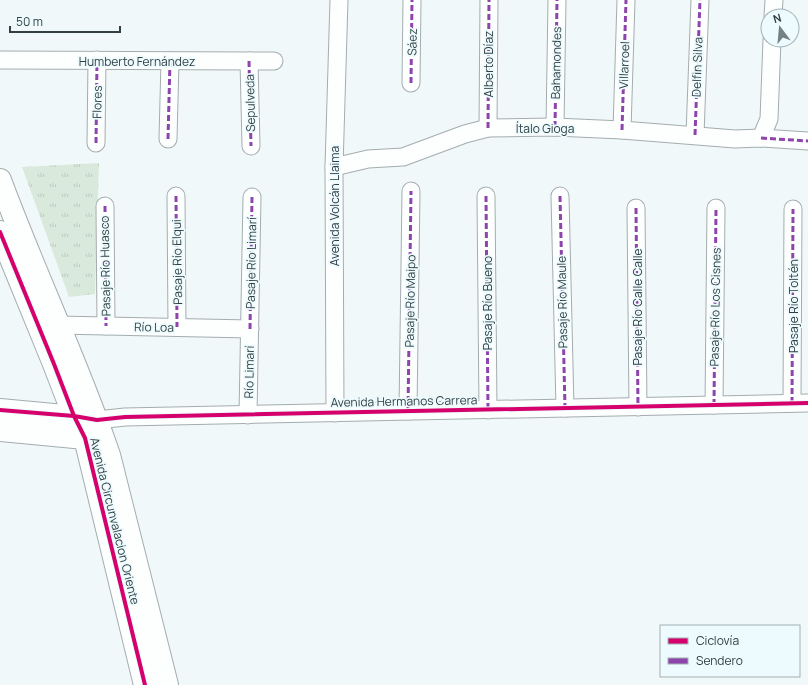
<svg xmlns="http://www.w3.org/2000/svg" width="808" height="685" font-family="Manrope,sans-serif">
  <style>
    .park { fill: url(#park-tufts) }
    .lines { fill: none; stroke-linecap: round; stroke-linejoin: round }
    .street-casing { stroke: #a3adaf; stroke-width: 19 }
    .secondary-casing { stroke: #a3adaf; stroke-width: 24 }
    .street { stroke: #fdfefe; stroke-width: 17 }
    .secondary { stroke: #fdfefe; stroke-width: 22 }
    .quiet { stroke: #8e44ad; stroke-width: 3; stroke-dasharray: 6 3; stroke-linecap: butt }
    .cycleway-casing { stroke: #edfbfe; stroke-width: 6 }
    .cycleway { stroke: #d6006c; stroke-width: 4 }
    .labels { text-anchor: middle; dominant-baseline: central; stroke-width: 3.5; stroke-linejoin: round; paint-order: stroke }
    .street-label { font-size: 12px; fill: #314043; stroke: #edfbfe }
  </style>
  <defs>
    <pattern id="park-tufts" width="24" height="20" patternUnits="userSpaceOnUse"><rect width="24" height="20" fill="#d9eadd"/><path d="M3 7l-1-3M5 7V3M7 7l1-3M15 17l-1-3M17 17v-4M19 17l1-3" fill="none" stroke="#bbcabf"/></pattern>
  </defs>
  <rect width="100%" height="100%" fill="#f1f8fa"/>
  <path class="park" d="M99 163 95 294 69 297 22 167Z"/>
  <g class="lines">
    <g class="street-casing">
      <g id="street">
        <path d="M773 16 774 0"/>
        <path d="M0 60 274 61"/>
        <path d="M249 61 251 146"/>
        <path d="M411 83 412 0"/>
        <path d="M555 127 557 0"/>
        <path d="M488 128 489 0"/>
        <path d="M622 130 626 0"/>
        <path d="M695 135 700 0"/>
        <path d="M761 138 769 119 772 40"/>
        <path d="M168 139 170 61"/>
        <path d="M96 143 97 60"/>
        <path d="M334 167 368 159 403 157 465 134 488 128 555 127 622 130 735 139 761 138 808 141"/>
        <path d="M176 196 177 327"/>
        <path d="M486 196 488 410"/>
        <path d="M560 196 565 408"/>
        <path d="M105 206 106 326"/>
        <path d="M636 208 638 407"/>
        <path d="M58 325 250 329"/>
        <path d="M792 403 793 209"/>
        <path d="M714 405 716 208"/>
        <path d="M408 411 411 191"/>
        <path d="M335 413 334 167 339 0"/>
        <path d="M248 415 252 197"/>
        <path d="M97 420 125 417 808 403"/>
      </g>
    </g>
    <g class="secondary-casing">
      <g id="secondary">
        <path d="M0 180C34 272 77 361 109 455L167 685"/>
        <path d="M0 232 54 364 74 416 85 438 145 685"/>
        <path d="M0 410 86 418"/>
        <path d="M0 430 85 438 92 427"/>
      </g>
    </g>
    <use href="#street" class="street"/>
    <use href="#secondary" class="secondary"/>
    <g class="quiet">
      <path d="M249 61 251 146"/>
      <path d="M411 83 412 0"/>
      <path d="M555 127 557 0"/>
      <path d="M488 128 489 0"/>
      <path d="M622 130 626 0"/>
      <path d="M695 135 700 0"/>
      <path d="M761 138 808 141"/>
      <path d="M168 139 170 61"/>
      <path d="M96 143 97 60"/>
      <path d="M176 196 177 327"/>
      <path d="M486 196 488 410"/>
      <path d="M560 196 565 408"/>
      <path d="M105 206 106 326"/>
      <path d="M636 208 638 407"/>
      <path d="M250 329 252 197"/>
      <path d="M792 403 793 209"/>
      <path d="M714 405 716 208"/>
      <path d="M408 411 411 191"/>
    </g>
    <g class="cycleway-casing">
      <g id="cycleway">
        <path d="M0 232 54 364 74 416 85 438 145 685"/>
        <path d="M0 410 74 416 97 420 125 417 808 403"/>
      </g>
    </g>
    <use href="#cycleway" class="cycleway"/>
  </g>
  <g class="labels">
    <g class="street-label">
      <text transform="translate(412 42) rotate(-89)">Sáez</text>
      <text x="137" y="61">Humberto Fernández</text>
      <text transform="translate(556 63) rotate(-89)">Bahamondes</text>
      <text transform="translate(488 64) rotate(-90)">Alberto Díaz</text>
      <text transform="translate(624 65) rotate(-88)">Villarroel</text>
      <text transform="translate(697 67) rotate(-88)">Delfin Silva</text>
      <text transform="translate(97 102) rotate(-89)">Flores</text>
      <text transform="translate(250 103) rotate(-91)">Sepulveda</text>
      <text x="545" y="128">Ítalo Gioga</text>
      <text transform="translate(334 206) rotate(-90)">Avenida Volcán Llaima</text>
      <text transform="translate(177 262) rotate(-91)">Pasaje Río Elqui</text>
      <text transform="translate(251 263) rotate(-89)">Pasaje Río Limarí</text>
      <text transform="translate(105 266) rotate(-91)">Pasaje Río Huasco</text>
      <text transform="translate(410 301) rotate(-89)">Pasaje Río Maipo</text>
      <text transform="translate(562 302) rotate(-91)">Pasaje Río Maule</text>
      <text transform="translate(487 303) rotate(-90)">Pasaje Río Bueno</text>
      <text transform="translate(793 306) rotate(-90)">Pasaje Río Toltén</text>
      <text transform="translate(637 307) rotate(-90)">Pasaje Río Calle Calle</text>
      <text transform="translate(715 307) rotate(-89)">Pasaje Río Los Cisnes</text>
      <text transform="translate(154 327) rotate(1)">Río Loa</text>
      <text transform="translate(249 372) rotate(-89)">Río Limarí</text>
      <text transform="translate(404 401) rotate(-1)">Avenida Hermanos Carrera</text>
      <text transform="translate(115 521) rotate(76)">Avenida Circunvalacion Oriente</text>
    </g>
  </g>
  <rect x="660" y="625" width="140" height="52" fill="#edfbfe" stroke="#a2b0b3"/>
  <rect x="668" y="638" width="20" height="6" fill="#d6006c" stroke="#a2b0b3"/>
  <text x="696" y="645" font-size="12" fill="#314043">Ciclovía</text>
  <rect x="668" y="658" width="20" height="6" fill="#8e44ad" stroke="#a2b0b3"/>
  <text x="696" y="665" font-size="12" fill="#314043">Sendero</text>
  <g transform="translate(780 28) rotate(344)"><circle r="19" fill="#edfbfe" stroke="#a2b0b3"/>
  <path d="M0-3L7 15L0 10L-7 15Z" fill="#748083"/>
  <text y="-6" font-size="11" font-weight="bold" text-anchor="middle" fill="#314043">N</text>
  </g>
  <path d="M10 26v6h110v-6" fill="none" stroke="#314043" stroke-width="2"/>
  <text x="16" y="26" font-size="12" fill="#314043" stroke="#edfbfe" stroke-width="3" paint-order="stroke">50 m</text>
</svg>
